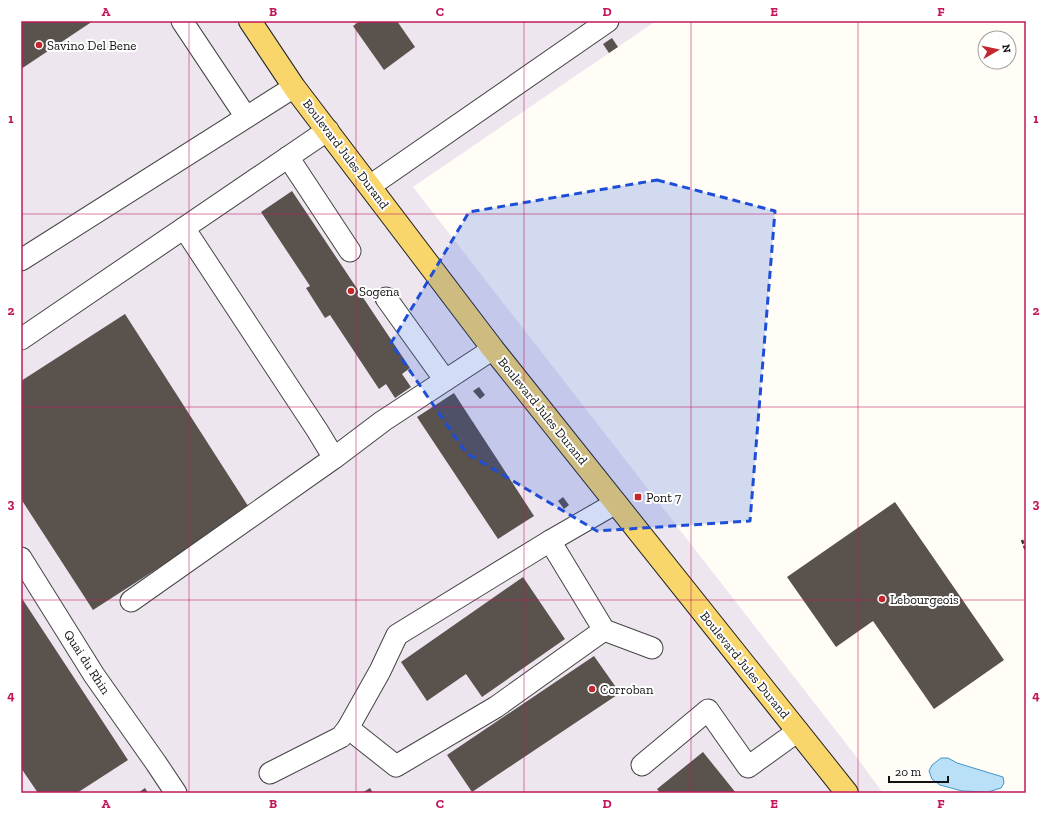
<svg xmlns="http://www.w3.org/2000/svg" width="1047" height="814" font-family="'Zilla Slab',serif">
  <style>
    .industrial { fill: #eee6ef }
    .water { fill: #b9e0f7; stroke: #3f96cf }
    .building { fill: #5a524d }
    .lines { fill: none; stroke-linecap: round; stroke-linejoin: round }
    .minor-casing { stroke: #444; stroke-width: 23 }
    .major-casing { stroke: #222; stroke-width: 24 }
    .path { stroke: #333; stroke-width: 2.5; stroke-dasharray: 4 2; stroke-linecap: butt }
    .minor { stroke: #fff; stroke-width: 21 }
    .major { stroke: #f9d66b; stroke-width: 22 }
    .marked { fill: #1d4ed8; fill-opacity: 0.2; stroke: #1d4ed8; stroke-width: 3; stroke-dasharray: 8 5; stroke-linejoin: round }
    .grid { fill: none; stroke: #c2185b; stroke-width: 1; stroke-opacity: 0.55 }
    .poi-dot { fill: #c4262e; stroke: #fff; stroke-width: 1.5 }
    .labels { text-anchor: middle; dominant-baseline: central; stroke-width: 4; stroke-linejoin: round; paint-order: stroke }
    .poi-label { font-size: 13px; fill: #111; stroke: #fff; text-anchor: start }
    .street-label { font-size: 13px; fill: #111; stroke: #fff }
    .neatline { fill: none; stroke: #c2185b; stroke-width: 1.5 }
    .grid-label { font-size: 13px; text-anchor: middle; font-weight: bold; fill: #c2185b }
  </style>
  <rect width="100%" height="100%" fill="#fffdf5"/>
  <path class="industrial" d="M21 21H656L413 187 855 755 883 793H21Z"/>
  <path class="water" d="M941 758H948L957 763 1003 777 1004 783 1001 788 988 792 962 791 940 785 932 779 929 771 932 765Z"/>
  <g class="building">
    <path d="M21 21H93L21 69Z"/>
    <path d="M360 21H397L415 47 384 70 353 26Z"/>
    <path d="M612 38 618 47 609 53 603 44Z"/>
    <path d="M292 191 410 368 402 374 411 387 395 398 386 384 379 389 330 315 325 318 306 288 310 286 261 212Z"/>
    <path d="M125 314 250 509 93 610 21 499V381Z"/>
    <path d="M479 387 485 395 480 399 473 391Z"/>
    <path d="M454 393 534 516 498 539 417 417Z"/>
    <path d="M563 497 569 505 564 509 558 501Z"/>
    <path d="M895 502 1004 660 934 709 873 621 836 647 787 577Z"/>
    <path d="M523 577 565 639 482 697 466 674 427 701 401 662Z"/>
    <path d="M21 597 128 760 77 793H38L21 768Z"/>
    <path d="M594 656 620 693 472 792 447 755Z"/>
    <path d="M703 752 736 793H660L657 789Z"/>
    <path d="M145 788 148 793H138Z"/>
    <path d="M370 788 373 793H362Z"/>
  </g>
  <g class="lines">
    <g class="minor-casing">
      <g id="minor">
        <path d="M182 21 246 117"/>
        <path d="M288 157 350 251"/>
        <path d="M370 186 608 21"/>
        <path d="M184 228 317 430 334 458 383 421 493 349"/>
        <path d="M21 260 294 87"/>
        <path d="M386 298 445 380"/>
        <path d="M21 339 328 130"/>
        <path d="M21 558 94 675 156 763 176 793"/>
        <path d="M131 601 334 458"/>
        <path d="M604 630 652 648"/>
        <path d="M348 728 396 766 496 707 604 630 550 541"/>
        <path d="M642 765 708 710 748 767 798 731"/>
        <path d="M270 773 341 737 348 728 380 671 397 635 550 541 616 503"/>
      </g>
    </g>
    <g class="major-casing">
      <path id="major" d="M250 21 294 87 493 349 847 793"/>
    </g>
    <path class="path" d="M1022 540 1026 551"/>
    <use href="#minor" class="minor"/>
    <use href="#major" class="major"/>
  </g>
  <path class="marked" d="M657 180 775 211 750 521 597 531 466 453 391 343 469 212Z"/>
  <path class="grid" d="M189 21V793M356 21V793M524 21V793M691 21V793M858 21V793M21 214H1026M21 407H1026M21 600H1026"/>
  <g class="poi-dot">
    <circle cx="39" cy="45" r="4"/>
    <circle cx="351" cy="291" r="4"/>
    <rect x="634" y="493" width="8" height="8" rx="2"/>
    <circle cx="882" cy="599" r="4"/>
    <circle cx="592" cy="689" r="4"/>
  </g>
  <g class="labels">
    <g class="poi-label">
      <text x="47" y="45">Savino Del Bene</text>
      <text x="359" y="291">Sogena</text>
      <text x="646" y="497">Pont 7</text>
      <text x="890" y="599">Lebourgeois</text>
      <text x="600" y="689">Corroban</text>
    </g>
    <g class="street-label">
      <text transform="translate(346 154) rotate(53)">Boulevard Jules Durand</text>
      <text transform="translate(543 411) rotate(51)">Boulevard Jules Durand</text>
      <text transform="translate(87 662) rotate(57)">Quai du Rhin</text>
      <text transform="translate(745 665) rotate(51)">Boulevard Jules Durand</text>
    </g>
  </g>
  <rect width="1047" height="814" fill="none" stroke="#ffffff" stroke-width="44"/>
  <g transform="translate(997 50) rotate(81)"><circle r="19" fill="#ffffff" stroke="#a0a0a0"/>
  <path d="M0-3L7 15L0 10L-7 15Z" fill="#c4262e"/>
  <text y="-6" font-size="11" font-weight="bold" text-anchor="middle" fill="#111111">N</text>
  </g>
  <path d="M889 776v6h59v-6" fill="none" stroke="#111111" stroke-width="2"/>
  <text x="895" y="776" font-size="12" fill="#111111" stroke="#ffffff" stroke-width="3" paint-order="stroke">20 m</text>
  <rect x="22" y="22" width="1003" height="770" class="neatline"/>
  <g class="grid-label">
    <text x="106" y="16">A</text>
    <text x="273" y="16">B</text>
    <text x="440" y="16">C</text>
    <text x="607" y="16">D</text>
    <text x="774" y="16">E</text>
    <text x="941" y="16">F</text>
    <text x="11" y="123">1</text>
    <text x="1036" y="123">1</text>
    <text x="11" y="315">2</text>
    <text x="1036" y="315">2</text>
    <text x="11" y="508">3</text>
    <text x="1036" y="508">3</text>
    <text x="11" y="700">4</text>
    <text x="1036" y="700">4</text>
    <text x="106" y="808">A</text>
    <text x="273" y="808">B</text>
    <text x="440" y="808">C</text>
    <text x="607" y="808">D</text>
    <text x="774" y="808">E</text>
    <text x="941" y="808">F</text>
  </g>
</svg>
